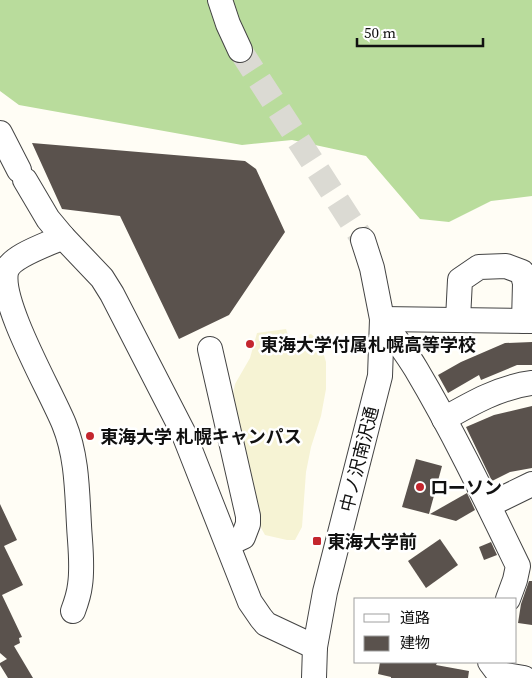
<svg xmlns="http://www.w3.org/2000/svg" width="532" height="678" font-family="'Source Serif 4','Noto Sans JP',serif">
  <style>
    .farmland { fill: #f6f3d4 }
    .forest { fill: #b9dc9c }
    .building { fill: #5a524d }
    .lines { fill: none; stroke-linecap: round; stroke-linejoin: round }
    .minor-tunnel { stroke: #dbdad3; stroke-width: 24; stroke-dasharray: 24 12; stroke-linecap: butt }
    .minor-casing { stroke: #444; stroke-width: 26 }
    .minor { stroke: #fff; stroke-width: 24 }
    .poi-dot { fill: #c4262e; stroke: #fff; stroke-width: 2 }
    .labels { text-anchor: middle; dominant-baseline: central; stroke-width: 5; stroke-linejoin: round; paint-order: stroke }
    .poi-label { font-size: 18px; font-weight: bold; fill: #111; stroke: #fff; text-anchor: start }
    .street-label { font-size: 18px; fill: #111; stroke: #fff }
  </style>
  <rect width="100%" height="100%" fill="#fffdf5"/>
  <path class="farmland" d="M286 329 290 341 311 334 320 342 326 362V389L321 416 311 447 306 472 302 527 295 540H287L265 535 260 526 259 511 233 412 232 398 235 384 250 358 257 333Z"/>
  <path class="forest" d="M0 0H532V196L491 201 449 222 420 219 366 156 292 140 242 145 19 105 0 91Z"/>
  <g class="building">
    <path d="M32 143 245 161 256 169 285 232 229 315 179 339 120 216 62 209Z"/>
    <path d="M532 342V365H517L481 380 479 375 448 393 438 375 461 362 505 343Z"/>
    <path d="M532 406V468L510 472 492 481 466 427 494 415Z"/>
    <path d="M416 459 442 466 429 514 402 507Z"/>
    <path d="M467 493 475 510 456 521 430 514Z"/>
    <path d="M0 504 17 540 4 546 23 585 2 595 22 637 19 638 20 643 14 646 33 678H8L0 665V663L7 659 0 653Z"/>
    <path d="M440 539 458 565 426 588 408 561Z"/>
    <path d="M491 542 497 555 484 560 479 547Z"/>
    <path d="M529 581H532V625L518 623 521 604Z"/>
    <path d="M380 662 437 663 436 665 469 671 468 678H391V677L378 674Z"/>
  </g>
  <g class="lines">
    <path class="minor-tunnel" d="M240 50 363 240"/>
    <g class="minor-casing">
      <g id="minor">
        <path d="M220 0 228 24 240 50"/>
        <path d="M0 133 19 170"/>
        <path d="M25 180 48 219 63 237 102 278 112 294 183 432 250 602 261 618 266 624 315 647"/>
        <path d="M63 237C49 244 10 256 6 272 0 304 50 390 64 424 77 456 77 490 79 525 80 545 83 565 80 585 79 594 76 603 73 611"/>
        <path d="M382 319C393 336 406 352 416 369 454 433 486 500 518 566L515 580 508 599"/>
        <path d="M382 319 532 321"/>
        <path d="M458 319 460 280 479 267 506 266 522 272 525 283 524 321"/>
        <path d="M210 349 248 516V524L243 537 228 544"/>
        <path d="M444 419C472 403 500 387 532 383"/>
        <path d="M489 505 532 484"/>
        <path d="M490 662 499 674 524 678"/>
        <path d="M314 678 315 647 325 592 380 376 382 319 372 268 363 240"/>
      </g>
    </g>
    <use href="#minor" class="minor"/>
  </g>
  <g class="poi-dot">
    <circle cx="250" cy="344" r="5"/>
    <circle cx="90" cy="436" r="5"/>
    <circle cx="420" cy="487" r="5"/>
    <rect x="312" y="536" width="10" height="10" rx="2.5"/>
  </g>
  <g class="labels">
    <g class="poi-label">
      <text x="260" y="344">東海大学付属札幌高等学校</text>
      <text x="100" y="436">東海大学 札幌キャンパス</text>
      <text x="430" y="487">ローソン</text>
      <text x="327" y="541">東海大学前</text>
    </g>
    <g class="street-label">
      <text transform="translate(359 459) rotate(-76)">中ノ沢南沢通</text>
    </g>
  </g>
  <rect x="354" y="598" width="162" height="65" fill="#ffffff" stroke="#a0a0a0"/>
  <rect x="364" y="614" width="25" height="8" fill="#ffffff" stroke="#a0a0a0"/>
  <text x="400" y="623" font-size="15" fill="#111111">道路</text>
  <rect x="364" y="636" width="25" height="15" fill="#5a524d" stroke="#a0a0a0"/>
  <text x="400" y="648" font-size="15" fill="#111111">建物</text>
  <path d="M357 38v8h126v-8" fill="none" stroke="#111111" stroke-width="2.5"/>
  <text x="364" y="38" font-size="15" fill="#111111" stroke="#ffffff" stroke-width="4" paint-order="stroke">50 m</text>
</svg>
